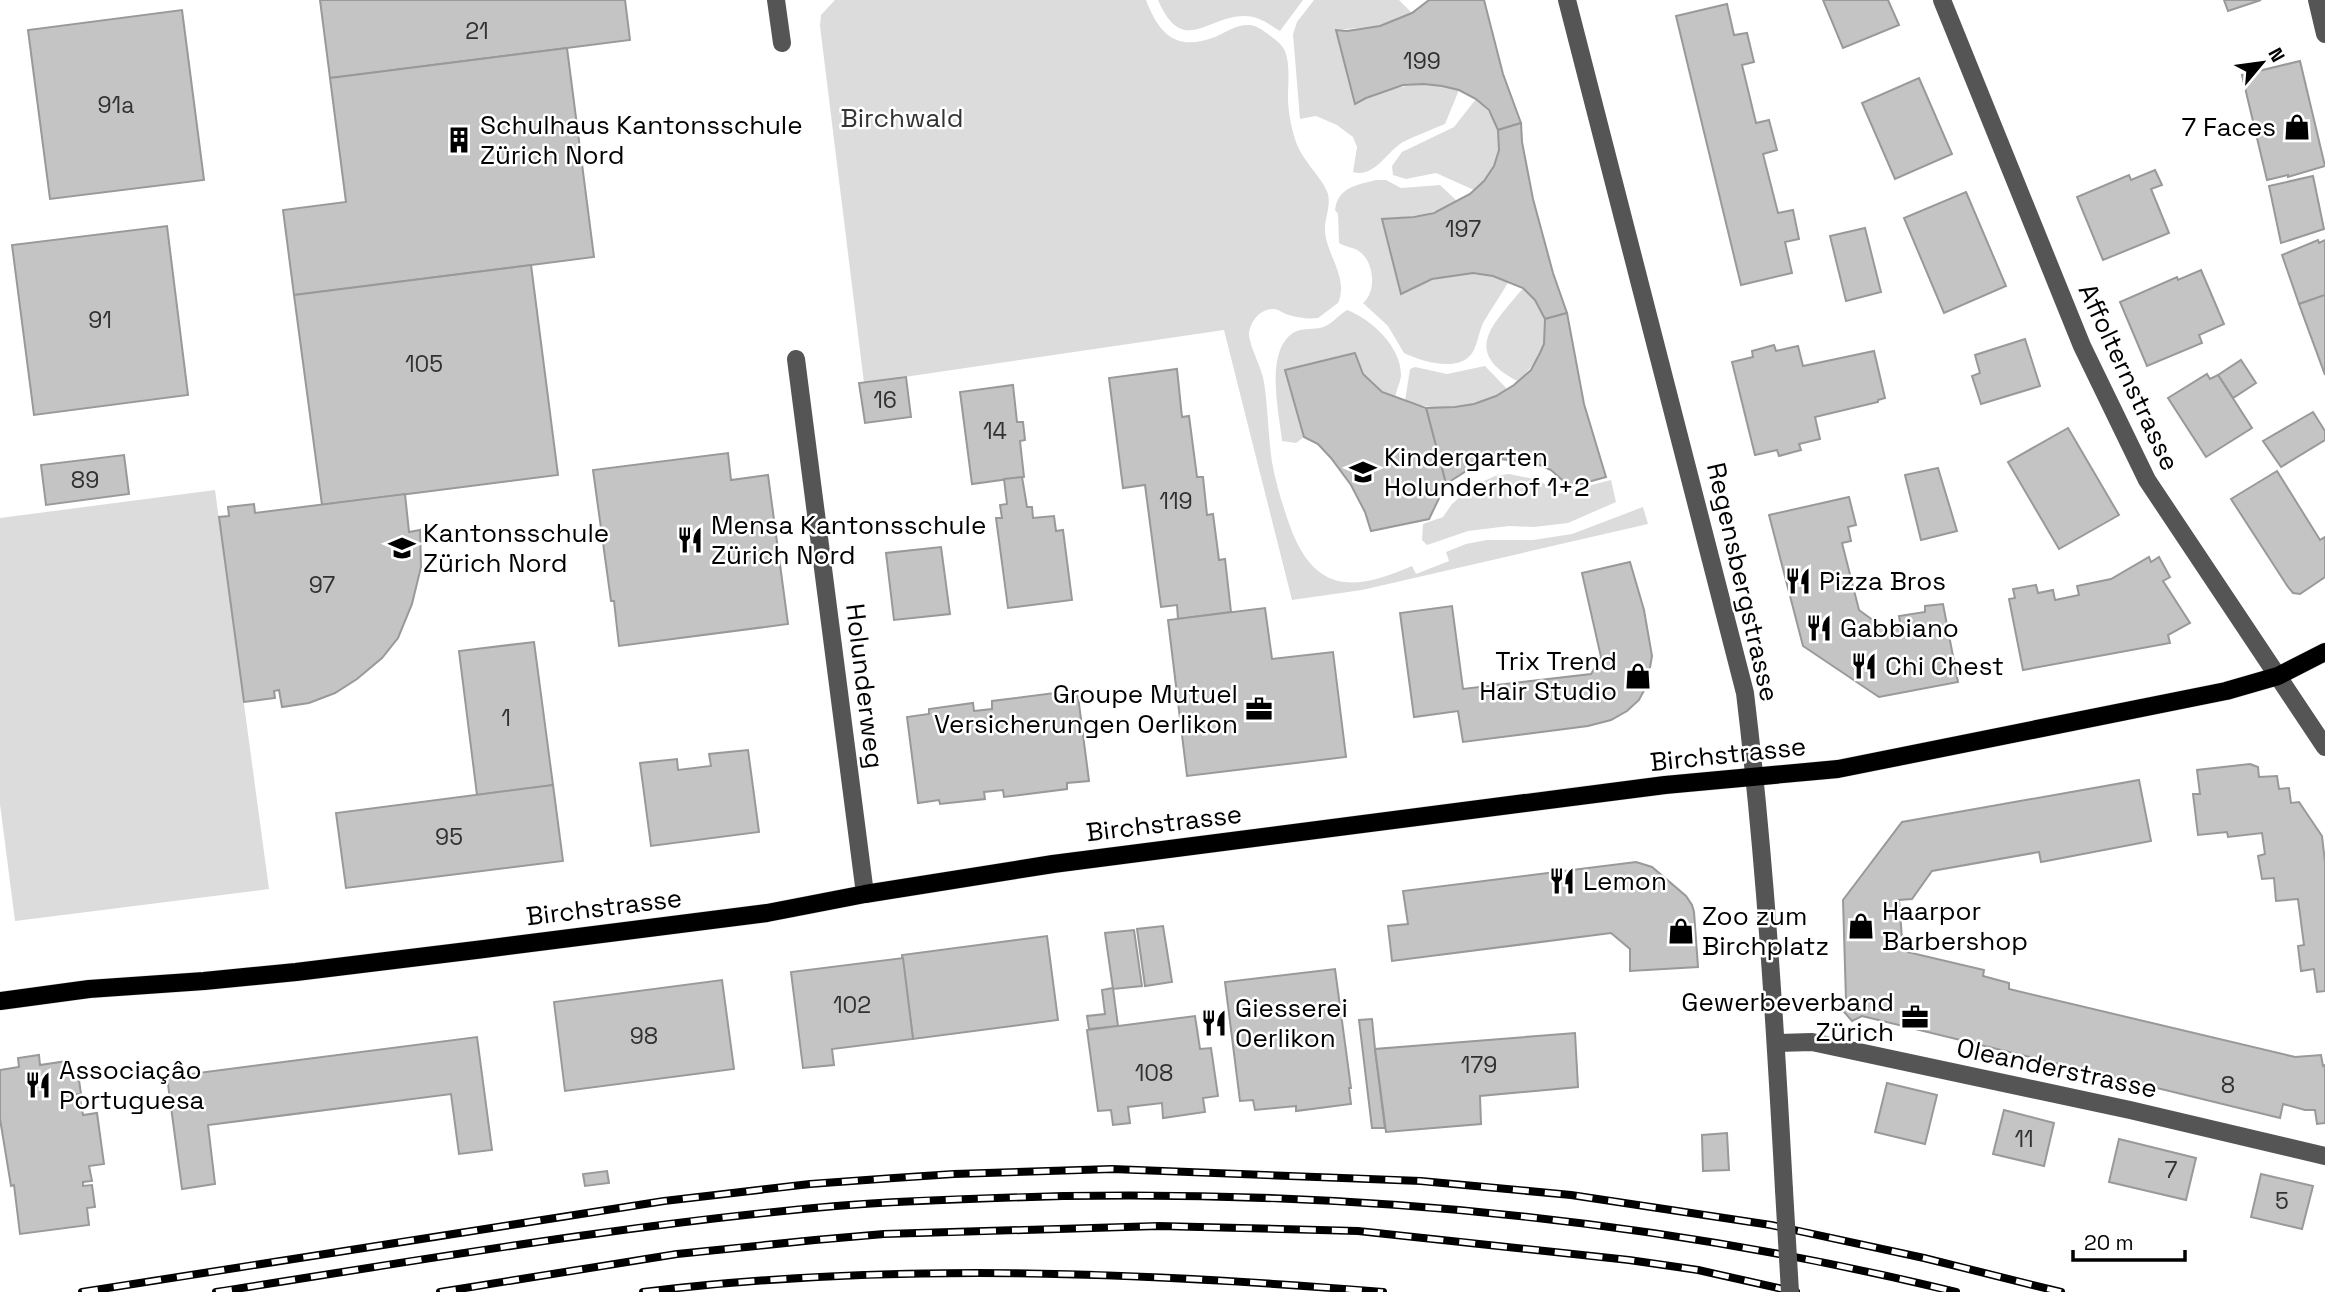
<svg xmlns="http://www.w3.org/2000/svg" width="2325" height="1292" font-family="'Space Grotesk',sans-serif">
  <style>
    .green { fill: #dcdcdc }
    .building { fill: #c4c4c4; stroke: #999; stroke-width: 2 }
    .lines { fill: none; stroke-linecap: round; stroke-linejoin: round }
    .major-casing { stroke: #dbdbdb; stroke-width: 19 }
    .minor { stroke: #555; stroke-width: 18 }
    .major { stroke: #000; stroke-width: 18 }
    .rail-casing { stroke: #000; stroke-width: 8 }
    .rail { stroke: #fff; stroke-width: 5; stroke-dasharray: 16; stroke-linecap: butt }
    .minor-bridge { stroke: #555; stroke-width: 18 }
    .labels { text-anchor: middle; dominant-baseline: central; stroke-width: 5; stroke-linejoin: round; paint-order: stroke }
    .number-label { font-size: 23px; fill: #313131 }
    .park-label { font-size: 26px; fill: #333; stroke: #fff }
    .poi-label { font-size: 26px; fill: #000; stroke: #fff; text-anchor: start }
    .street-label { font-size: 26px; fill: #000; stroke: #fff }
  </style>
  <rect width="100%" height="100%" fill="#fff"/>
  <g class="green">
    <path d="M835 0H1146C1159 34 1176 52 1215 37 1226 32 1237 24 1250 25 1258 26 1267 33 1273 38 1279 42 1284 47 1286 54 1290 67 1288 84 1288 97 1288 111 1291 126 1295 139 1301 160 1323 178 1328 194 1331 207 1324 219 1325 232 1327 256 1349 278 1338 303L1318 318C1309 319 1298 318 1289 315 1284 314 1279 309 1273 309 1259 309 1249 323 1249 336 1252 352 1261 366 1264 382 1268 408 1268 435 1272 462 1276 484 1283 507 1291 529 1316 594 1355 591 1412 566L1416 574 1449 561 1446 552 1466 544 1487 540H1533L1572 534 1643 507 1648 524 1362 590 1292 600 1224 330 864 383 820 26 821 15Z"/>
    <path d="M1158 0H1303L1280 31C1269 24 1258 16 1245 16 1206 16 1183 57 1158 0Z"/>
    <path d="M1314 0H1399L1412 13 1380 26 1336 30 1355 104C1393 86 1417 79 1459 90L1445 124C1431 130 1417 135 1403 142 1386 152 1375 178 1353 172L1357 147 1353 137 1337 125 1316 116 1300 119 1293 34 1297 22Z"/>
    <path d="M1476 99C1510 127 1505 162 1474 190L1436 173 1406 179 1393 175 1392 166 1402 152 1454 127Z"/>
    <path d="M1376 180H1386L1401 188 1440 185 1458 202C1433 215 1409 217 1382 219L1401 294C1439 274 1468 268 1509 281 1501 295 1491 309 1483 323 1479 332 1478 341 1474 350 1462 374 1423 362 1404 353L1388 326 1363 303C1377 292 1374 262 1360 252 1354 247 1345 247 1339 243L1338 214 1335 210C1338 187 1357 185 1376 180Z"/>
    <path d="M1523 288C1531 296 1543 307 1545 319 1551 344 1535 366 1517 381 1460 351 1495 323 1523 288Z"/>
    <path d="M1347 310C1371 319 1402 347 1401 376 1400 383 1396 391 1395 398L1382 392 1363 374 1285 371 1304 437 1296 443 1282 441C1279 412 1266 358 1289 336 1298 327 1310 330 1320 328 1331 326 1338 315 1347 310Z"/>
    <path d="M1485 366 1507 389C1474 409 1442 413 1405 401L1410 369 1415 367 1447 374Z"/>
    <path d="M1509 474 1539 480 1557 494 1611 480 1616 502 1568 523 1534 527 1509 526 1468 531 1427 545 1422 540 1423 524 1443 517 1452 504 1471 487 1495 476Z"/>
    <path d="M215 490 269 889 15 921 0 804V518Z"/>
  </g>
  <g class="building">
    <path d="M320 0H625L630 40 330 78Z"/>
    <path d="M1429 0H1484L1503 74 1521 123 1498 130 1489 110 1476 99 1459 90 1442 86 1424 84 1403 85 1366 98 1355 104 1336 30 1347 31 1380 26 1412 13Z"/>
    <path d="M1823 0H1888L1899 25 1843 48Z"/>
    <path d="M2224 0H2261L2228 11Z"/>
    <path d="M1727 4 1734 35 1747 33 1754 62 1742 65 1756 123 1769 120 1777 150 1763 154 1778 213 1793 210 1799 239 1785 242 1792 273 1741 285 1676 16Z"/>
    <path d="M182 10 204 180 50 199 28 30Z"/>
    <path d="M567 48 594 257 294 295 283 210 346 202 330 78Z"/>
    <path d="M2300 61 2325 166 2288 177V175L2267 180 2242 75Z"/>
    <path d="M1919 78 1952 154 1895 179 1862 103Z"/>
    <path d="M1521 123 1522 142 1533 199 1553 273 1567 313 1545 319 1535 300 1523 288 1493 276 1473 273 1432 279 1401 294 1382 219 1414 217 1434 213 1470 194 1484 181 1494 166 1499 150 1498 130Z"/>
    <path d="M2155 170 2162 185 2151 189 2169 233 2103 260 2077 197 2129 175 2131 180Z"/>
    <path d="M2313 176 2324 229 2281 243 2269 186Z"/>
    <path d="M1966 192 2006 286 1944 313 1904 218Z"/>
    <path d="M167 226 188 395 34 415 12 245Z"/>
    <path d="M1865 228 1881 292 1846 301 1830 236Z"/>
    <path d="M2318 240 2319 243 2325 240V295L2299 304 2282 255Z"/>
    <path d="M531 265 558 475 322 505 294 295Z"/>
    <path d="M2201 270 2224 324 2199 335 2202 343 2147 366 2120 302 2177 277 2178 280Z"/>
    <path d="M2325 295V375L2299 304Z"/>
    <path d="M1567 313 1584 404 1606 477 1570 487 1551 470 1535 463 1500 459 1471 468 1446 484 1426 408 1455 407 1474 404 1496 396 1514 385 1531 370 1540 353 1544 344 1545 319Z"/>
    <path d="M2025 339 2040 386 1981 404 1972 376 1980 373 1975 355Z"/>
    <path d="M1774 345 1776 351 1798 346 1803 366 1874 351 1885 398 1878 400V402L1815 417 1820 439 1799 444 1801 450 1779 456 1777 450 1755 455 1732 362 1753 357 1752 351Z"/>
    <path d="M1355 353 1363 374 1382 392 1426 408 1446 484 1429 519 1371 531 1365 512 1351 485 1331 458 1318 444 1304 437 1285 370Z"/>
    <path d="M2241 360 2256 383 2233 398 2218 375Z"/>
    <path d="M1177 369 1182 417 1189 416 1197 477H1203L1207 515 1213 514 1219 560 1225 559 1231 612 1178 619 1177 605 1161 607 1145 485 1123 488 1109 378Z"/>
    <path d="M2207 374 2210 379 2218 375 2252 428 2206 457 2168 398Z"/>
    <path d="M906 377 911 417 865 423 859 383Z"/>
    <path d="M1013 385 1017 422H1023L1025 440 1020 441 1024 477 972 484 960 392Z"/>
    <path d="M2313 412 2325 431V440L2281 467 2263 441Z"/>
    <path d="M2068 428 2119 515 2059 549 2008 462Z"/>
    <path d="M728 453 731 480 768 475 788 624 619 646 614 601H611L593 470Z"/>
    <path d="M124 455 129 494 46 505 41 465Z"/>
    <path d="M1938 468 1957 531 1921 540 1905 475Z"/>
    <path d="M2277 471 2320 540 2325 537V577L2300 594 2293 593 2288 587 2231 499Z"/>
    <path d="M1022 477 1027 507H1032L1033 518 1054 516 1056 531 1063 530 1072 600 1008 608 996 518H1002L1000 505 1007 504 1004 479Z"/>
    <path d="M405 494 409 532 420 530 421 567 412 604 398 638 382 658 357 679 335 693 309 703 282 707 279 690 274 691 275 698 244 702 219 517 229 516 228 507 254 504 255 513Z"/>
    <path d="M1849 497 1856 525 1848 527 1851 541 1842 543 1859 610 1885 629 1901 628 1899 616 1925 612V606L1943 604 1958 682 1879 697 1803 646 1769 515Z"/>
    <path d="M941 547 950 614 894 620 886 553Z"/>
    <path d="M2149 557 2151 562 2159 557 2170 577 2163 581 2190 623 2168 635 2170 643 2023 670 2009 599 2015 598 2013 589 2036 585 2038 593 2053 590 2055 600 2079 595 2077 586 2111 579Z"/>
    <path d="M1630 562 1644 610 1652 656 1647 685 1639 700 1627 711 1611 720 1588 726 1463 742 1458 711 1414 717 1400 613 1452 606 1463 689 1591 674 1601 657 1582 573Z"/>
    <path d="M1265 608 1272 659 1333 652 1346 757 1187 776 1168 620Z"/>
    <path d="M534 642 553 785 477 795 459 651Z"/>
    <path d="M1054 693 1055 698 1078 696 1089 781 1067 783V789L1004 797 1003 790 984 792 985 799 940 804 939 800 918 803 907 717 929 714V709L973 703 974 711 992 709V701Z"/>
    <path d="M748 750 759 832 651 846 640 763 677 759 678 770 711 766 709 754Z"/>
    <path d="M2250 764 2258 767 2259 777 2277 776 2279 789 2289 788 2291 803 2299 802 2322 836 2325 862V991L2317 992 2314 969 2301 971 2298 946 2304 945 2298 899 2276 901 2274 878 2262 879 2258 856 2265 854 2262 833 2228 837 2227 832 2198 835 2193 794H2200L2197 770Z"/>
    <path d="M2139 780 2151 841 2041 862 2039 852 1932 871 1912 899 1899 900 1903 951 1984 970 1983 976 2009 983V989L2295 1057 2321 1055 2323 1066 2325 1065V1123L2317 1124 2315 1110H2305L2283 1104 2280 1118 1862 1016 1852 1021 1839 1006 1846 1000 1843 900 1902 822Z"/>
    <path d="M553 785 563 861 346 888 336 813Z"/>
    <path d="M1636 862 1652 867 1686 896 1692 905 1694 912 1698 967 1630 971V949L1611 933 1392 961 1388 926 1408 924 1403 891Z"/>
    <path d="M1163 926 1172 982 1145 986 1137 929Z"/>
    <path d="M1134 930 1142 986 1113 989 1105 933Z"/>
    <path d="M1047 936 1058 1020 913 1039 902 955Z"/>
    <path d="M903 958 913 1039 832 1049 834 1065 803 1068 791 972Z"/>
    <path d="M1335 969 1351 1088H1349L1351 1104 1296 1111V1106L1255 1110 1253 1100 1240 1101 1225 982Z"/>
    <path d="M722 980 734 1069 565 1091 554 1002Z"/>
    <path d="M1113 988 1118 1026 1089 1029 1087 1016 1105 1014 1102 990Z"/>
    <path d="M1195 1016 1200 1049 1211 1048 1218 1096 1203 1098 1205 1112 1163 1118 1162 1103 1128 1107 1130 1123 1113 1125 1111 1110 1098 1111 1087 1030Z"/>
    <path d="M1372 1019 1375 1049 1385 1128H1372L1359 1020Z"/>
    <path d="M1575 1033 1578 1087 1480 1096 1481 1124 1386 1132 1375 1049Z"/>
    <path d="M477 1037 492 1150 459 1154 451 1094 208 1125 215 1184 182 1189 167 1077Z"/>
    <path d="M39 1055 40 1065 67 1061 68 1075 78 1073 81 1094 71 1095 72 1100 80 1099 83 1115 97 1113 104 1164 89 1166 92 1181 83 1182V1186L92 1185 95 1207 87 1208 89 1225 20 1234 14 1185 11 1186 0 1119V1070L19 1067 18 1058Z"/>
    <path d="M1887 1083 1937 1095 1925 1144 1875 1132Z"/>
    <path d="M2004 1110 2054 1123 2044 1166 1993 1154Z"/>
    <path d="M1727 1133 1729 1170 1703 1171 1702 1135Z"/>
    <path d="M2119 1139 2196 1158 2186 1200 2109 1182Z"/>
    <path d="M607 1171 609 1183 585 1186 583 1174Z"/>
    <path d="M2261 1174 2313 1186 2302 1229 2251 1217Z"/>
  </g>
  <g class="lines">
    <g class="major-casing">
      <path id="major" d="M0 1001 89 989 204 981 296 972 484 949 767 913 865 894 1053 864 1665 785 1838 769 2226 691 2278 676 2325 652"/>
    </g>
    <g class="minor">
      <path d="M776 0 782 43"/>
      <path d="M1567 0 1745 693C1765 858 1775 1024 1784 1190"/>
      <path d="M1942 0 2082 346 2147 480 2325 747"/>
      <path d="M2317 0 2325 34"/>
      <path d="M796 359 865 894"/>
      <path d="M1776 1043 1812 1042 2130 1110 2325 1156"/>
    </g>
    <use href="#major" class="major"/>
    <g class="rail-casing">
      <g id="rail">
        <path d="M82 1292 664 1201 810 1184 894 1178 954 1174 1112 1169 1421 1181 1571 1195 1771 1225 1924 1258 2061 1292"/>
        <path d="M216 1292C422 1260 628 1224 836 1206 912 1200 989 1198 1065 1196 1364 1191 1665 1221 1956 1292"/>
        <path d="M440 1292 677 1254 815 1240 884 1234 1159 1226 1358 1231 1629 1260 1698 1270 1796 1292"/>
        <path d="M643 1292C888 1262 1137 1272 1383 1292"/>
      </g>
    </g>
    <use href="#rail" class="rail"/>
    <path class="minor-bridge" d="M1784 1190 1790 1292"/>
  </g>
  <defs>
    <g id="shop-bare" transform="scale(2.1)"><path d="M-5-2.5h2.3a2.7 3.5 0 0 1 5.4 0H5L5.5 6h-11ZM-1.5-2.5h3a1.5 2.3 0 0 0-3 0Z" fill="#000" stroke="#fff" stroke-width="2.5" paint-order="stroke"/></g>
    <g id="building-bare" transform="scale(2.1)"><path d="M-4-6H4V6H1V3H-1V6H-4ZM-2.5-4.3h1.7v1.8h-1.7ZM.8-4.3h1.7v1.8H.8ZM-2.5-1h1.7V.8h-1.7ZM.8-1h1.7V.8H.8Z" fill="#000" stroke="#fff" stroke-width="2.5" paint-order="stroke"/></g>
    <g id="school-bare" transform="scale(2.1)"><path d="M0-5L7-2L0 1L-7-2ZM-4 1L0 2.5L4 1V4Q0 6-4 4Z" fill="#000" stroke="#fff" stroke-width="2.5" paint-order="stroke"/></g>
    <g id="restaurant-bare" transform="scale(2.1)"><path d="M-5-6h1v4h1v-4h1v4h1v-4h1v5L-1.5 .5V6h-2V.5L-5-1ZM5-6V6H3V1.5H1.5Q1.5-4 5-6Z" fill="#000" stroke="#fff" stroke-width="2.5" paint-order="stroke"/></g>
    <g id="office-bare" transform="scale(2.1)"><path d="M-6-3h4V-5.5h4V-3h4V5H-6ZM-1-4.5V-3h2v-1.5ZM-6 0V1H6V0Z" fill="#000" stroke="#fff" stroke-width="2.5" paint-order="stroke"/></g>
  </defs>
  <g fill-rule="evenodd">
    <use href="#shop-bare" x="2297" y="127"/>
    <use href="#building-bare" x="459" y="140"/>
    <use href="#school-bare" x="1363" y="472"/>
    <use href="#restaurant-bare" x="690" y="540"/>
    <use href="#school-bare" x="402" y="548"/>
    <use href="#restaurant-bare" x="1798" y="581"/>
    <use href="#restaurant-bare" x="1819" y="628"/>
    <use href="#restaurant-bare" x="1864" y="666"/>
    <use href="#shop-bare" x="1638" y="676"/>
    <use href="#office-bare" x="1259" y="709"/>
    <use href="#restaurant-bare" x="1562" y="881"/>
    <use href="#shop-bare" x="1861" y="926"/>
    <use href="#shop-bare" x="1681" y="931"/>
    <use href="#office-bare" x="1915" y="1017"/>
    <use href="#restaurant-bare" x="1214" y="1023"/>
    <use href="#restaurant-bare" x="38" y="1085"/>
  </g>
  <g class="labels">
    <g class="number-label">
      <text x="477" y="31">21</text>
      <text x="1422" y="61">199</text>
      <text x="116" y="105">91a</text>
      <text x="1463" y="229">197</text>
      <text x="100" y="320">91</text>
      <text x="424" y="364">105</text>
      <text x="885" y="400">16</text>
      <text x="995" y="431">14</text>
      <text x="85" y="480">89</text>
      <text x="1176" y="501">119</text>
      <text x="322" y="585">97</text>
      <text x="506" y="718">1</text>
      <text x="449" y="837">95</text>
      <text x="852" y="1005">102</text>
      <text x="644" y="1036">98</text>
      <text x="1479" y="1065">179</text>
      <text x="1154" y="1073">108</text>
      <text x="2228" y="1085">8</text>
      <text x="2024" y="1139">11</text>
      <text x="2171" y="1170">7</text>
      <text x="2282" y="1201">5</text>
    </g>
    <g class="park-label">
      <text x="902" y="118">Birchwald</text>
    </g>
    <g class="poi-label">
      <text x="480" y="125">Schulhaus Kantonsschule<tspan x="480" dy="30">Zürich Nord</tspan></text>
      <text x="2276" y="127" text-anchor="end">7 Faces</text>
      <text x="1384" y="457">Kindergarten<tspan x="1384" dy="30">Holunderhof 1+2</tspan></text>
      <text x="711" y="525">Mensa Kantonsschule<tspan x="711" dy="30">Zürich Nord</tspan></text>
      <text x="423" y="533">Kantonsschule<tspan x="423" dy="30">Zürich Nord</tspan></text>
      <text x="1819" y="581">Pizza Bros</text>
      <text x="1840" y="628">Gabbiano</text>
      <text x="1617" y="661" text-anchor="end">Trix Trend<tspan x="1617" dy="30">Hair Studio</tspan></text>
      <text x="1885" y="666">Chi Chest</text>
      <text x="1238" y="694" text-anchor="end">Groupe Mutuel<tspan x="1238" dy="30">Versicherungen Oerlikon</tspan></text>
      <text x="1583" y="881">Lemon</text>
      <text x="1882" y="911">Haarpor<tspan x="1882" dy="30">Barbershop</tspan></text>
      <text x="1702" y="916">Zoo zum<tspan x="1702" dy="30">Birchplatz</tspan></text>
      <text x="1894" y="1002" text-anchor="end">Gewerbeverband<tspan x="1894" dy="30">Zürich</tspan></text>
      <text x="1235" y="1008">Giesserei<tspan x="1235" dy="30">Oerlikon</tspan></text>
      <text x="59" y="1070">Associaçâo<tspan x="59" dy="30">Portuguesa</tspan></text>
    </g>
    <g class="street-label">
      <text transform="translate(2129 377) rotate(65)">Affolternstrasse</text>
      <text transform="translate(1743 582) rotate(77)">Regensbergstrasse</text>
      <text transform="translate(865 686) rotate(83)">Holunderweg</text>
      <text transform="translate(1728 754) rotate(-6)">Birchstrasse</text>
      <text transform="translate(1164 823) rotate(-7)">Birchstrasse</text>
      <text transform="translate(604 907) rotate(-7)">Birchstrasse</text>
      <text transform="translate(2057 1068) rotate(12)">Oleanderstrasse</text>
    </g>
  </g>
  <g transform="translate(2262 63) rotate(61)" stroke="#ffffff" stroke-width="5" paint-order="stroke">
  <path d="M0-5L12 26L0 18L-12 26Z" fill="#000000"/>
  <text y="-10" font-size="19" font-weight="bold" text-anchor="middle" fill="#000000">N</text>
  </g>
  <path d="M2073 1250v10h112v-10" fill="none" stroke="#000000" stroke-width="3.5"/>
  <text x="2084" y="1250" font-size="21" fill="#000000" stroke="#ffffff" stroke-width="5" paint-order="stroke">20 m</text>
</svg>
